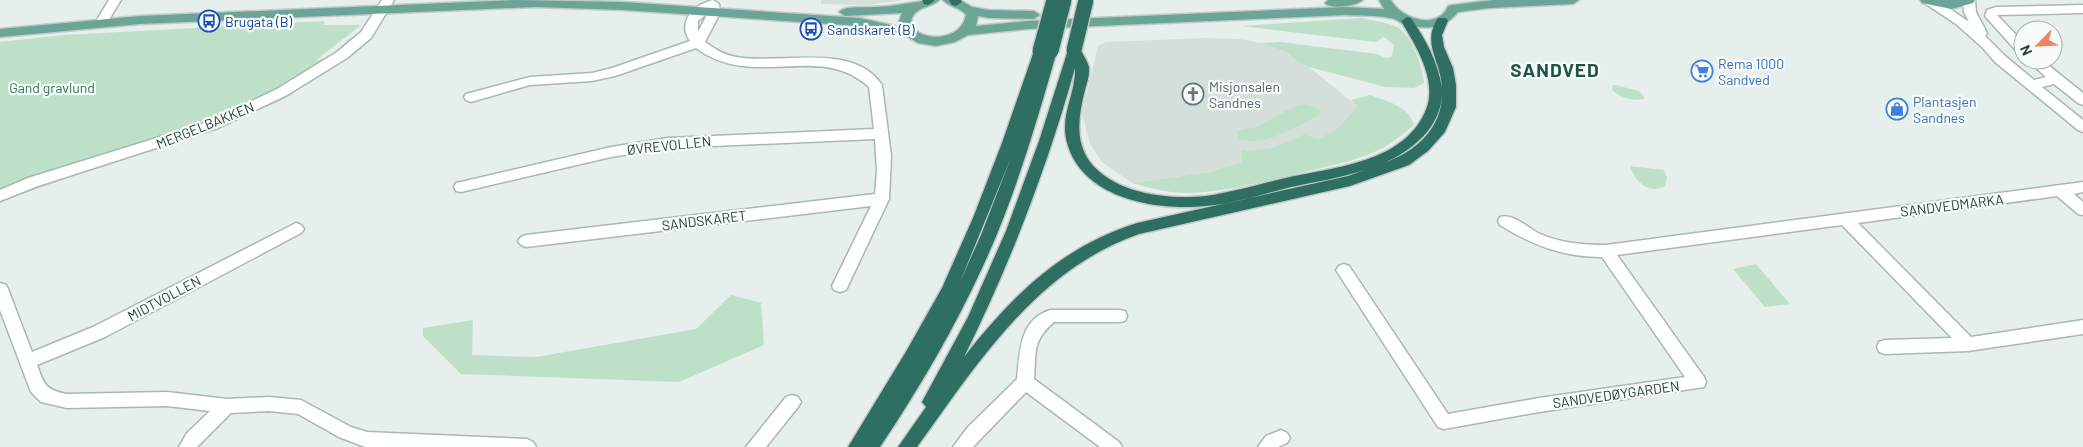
<svg xmlns="http://www.w3.org/2000/svg" width="2083" height="447" font-family="Barlow,sans-serif">
  <style>
    .built { fill: #d4dfda }
    .green { fill: #bfe0c8 }
    .lines { fill: none; stroke-linecap: round; stroke-linejoin: round }
    .minor-casing { stroke: #a8b8b2; stroke-width: 3 }
    .major-casing { stroke: #c2cac8; stroke-width: 3 }
    .highway-casing { stroke: #c2cac8; stroke-width: 3 }
    .minor { fill: #fff; fill-rule: evenodd }
    .major { fill: #6aa596; fill-rule: evenodd }
    .highway { fill: #2f6f62; fill-rule: evenodd }
    .highway-bridge-casing { stroke: #c2cac8; stroke-width: 18; stroke-linecap: butt }
    .highway-bridge { stroke: #2f6f62; stroke-width: 15 }
    .labels { text-anchor: middle; dominant-baseline: central; stroke-width: 4.5; stroke-linejoin: round; paint-order: stroke }
    .transit-label { font-size: 14px; fill: #164399; stroke: #f7fbf9; text-anchor: start }
    .shop-label { font-size: 14px; fill: #366cbe; stroke: #f7fbf9; text-anchor: start }
    .worship-label { font-size: 14px; fill: #5b616d; stroke: #f7fbf9; text-anchor: start }
    .park-label { font-size: 14px; fill: #2d7a4b; stroke: #f7fbf9 }
    .street-label { font-size: 14px; fill: #24423a; stroke: #f7fbf9 }
    .district-label { font-size: 19px; font-weight: bold; letter-spacing: 1px; fill: #1f5548; stroke: #f7fbf9 }
  </style>
  <rect width="100%" height="100%" fill="#e6efeb"/>
  <g class="built">
    <path d="M821 0H904L868 5 821 4Z"/>
    <path d="M1205 38 1239 39 1261 43 1288 53 1309 67 1357 106 1345 123 1337 130 1318 139 1304 134 1282 145 1266 151 1241 150 1242 162 1210 172 1132 183 1102 162 1090 144 1082 113 1098 46 1106 42Z"/>
  </g>
  <g class="green">
    <path d="M1362 18C1373 21 1387 22 1397 27 1411 34 1423 67 1424 83L1414 88 1385 87 1309 67 1300 63 1288 53 1261 43 1280 42 1377 54 1386 58 1392 57 1394 45 1384 37 1375 42 1240 26Z"/>
    <path d="M325 21 323 25H361L315 61 333 55 349 39 361 38 291 95 276 103 218 127 122 158 0 202V42L64 35Z"/>
    <path d="M1615 85 1639 91 1645 98C1635 103 1621 97 1613 91L1612 86Z"/>
    <path d="M1370 95C1388 102 1408 105 1414 125 1405 132 1396 140 1386 146 1360 161 1328 166 1300 173 1263 182 1225 192 1188 193 1168 193 1150 188 1132 183L1210 172 1242 162 1241 150C1271 151 1278 147 1304 134L1318 139C1337 130 1344 124 1357 106L1351 100Z"/>
    <path d="M1304 104 1318 108 1321 112 1318 116C1294 127 1265 148 1238 139L1237 131 1256 127 1297 105Z"/>
    <path d="M1630 166 1664 170 1667 178 1665 186C1648 195 1635 181 1630 166Z"/>
    <path d="M1756 264 1790 304 1765 307 1733 269Z"/>
    <path d="M731 295 761 303 764 345 679 382 461 374 423 336V328L473 320 472 355 536 357 696 329Z"/>
  </g>
  <g class="lines">
    <g class="minor-casing">
      <g id="minor">
        <path d="M109 0H121L105 26H97L95 23Z"/>
        <path d="M382 0H394L371 38 347 58 287 95 218 128 38 186 0 201V190L28 178 208 122 277 89 337 52 361 32Z"/>
        <path d="M713 0 719 4 720 13 705 42C715 49 724 55 736 57 778 65 853 41 882 85L891 156 889 199 846 290 840 292 834 290 832 286 871 206 526 247 521 245 518 241 521 237 526 235 875 194 877 171 875 139 668 148 611 157 461 192 456 191 454 187 456 183 461 182 611 147 668 138 874 129 869 87C819 41 754 91 696 48L615 76 592 81 530 85 471 102 466 100 464 97 466 94 530 77 592 73 612 68 690 41C677 22 693 5 713 0ZM708 13 698 32V21Z"/>
        <path d="M1924 0H1937L1969 22 1964 12 1963 0H1975L1976 12 1987 33 1985 36 2005 56 2034 80 2046 77 2027 60H2042L2083 93V105L2078 103 2054 84 2042 87 2083 120V132L2078 130 1995 62 1983 48 1956 24 1926 4Z"/>
        <path d="M2083 5V13L1997 15 2023 42V54L2018 53 1985 16 1987 10 1996 7Z"/>
        <path d="M2083 182V192L2074 194 2083 202V215L2078 214 2057 196 1858 223 1971 337 2083 320V334L1968 351 1885 354 1879 352 1877 347 1879 342 1885 340 1952 338 1842 225 1617 255 1704 377 1706 382 1704 387 1539 412 1444 429 1438 427 1336 270 1339 266 1344 264 1349 266 1448 414 1539 398 1685 377 1602 257C1563 257 1532 245 1500 225L1498 221 1500 217C1512 213 1527 227 1538 233 1560 243 1582 245 1606 245Z"/>
        <path d="M296 223 301 225 304 229 301 233 105 337 37 365C44 384 45 390 67 394L167 392 227 399 269 397 301 400 351 427 367 432 527 439 533 442 536 447H365L339 437 298 414 269 411 231 413 197 447H179L187 433 210 411 167 406 67 408 41 402 31 392 0 310V283L6 285 8 289 32 352 93 327Z"/>
        <path d="M1050 310H1119L1125 311 1127 316 1125 321 1119 322H1054C1032 341 1036 352 1034 379L1119 442 1122 447H1100L1026 392 973 447H953L968 427 1017 379C1020 352 1019 320 1050 310Z"/>
        <path d="M792 395 798 397 801 402 798 407 766 447H746L786 397Z"/>
        <path d="M1281 430 1287 433 1290 438 1287 443 1278 447H1258L1266 436Z"/>
      </g>
    </g>
    <g class="major-casing">
      <g id="major">
        <path d="M516 0 623 2 860 18 900 27 899 21 902 13 845 16 839 12C845 5 863 8 873 7 896 7 917 0 939 0 933 7 919 6 913 16 900 37 959 50 966 15 960 7 949 7 943 0H960L972 7 989 10 1034 11 1040 15 1034 19 989 18 978 16 976 26 1028 21 1346 7 1384 9 1379 0H1391C1401 19 1438 31 1448 6L1452 5 1493 0H1579L1573 4 1490 8 1458 12C1444 30 1424 30 1404 24 1399 22 1395 18 1390 18 1375 15 1360 16 1346 15L1028 29 968 35 955 42 936 46 918 43 908 37 860 26 623 10 536 7 140 24 0 37V29L140 16Z"/>
        <path d="M1328 0H1363C1357 6 1331 10 1325 3Z"/>
        <path d="M1920 0H1975L1973 3 1951 9 1922 3Z"/>
      </g>
    </g>
    <g class="highway-casing">
      <g id="highway">
        <path d="M922 0H934V1L928 5 924 4Z"/>
        <path d="M949 0H961L962 2 956 6 952 5Z"/>
        <path d="M1407 17 1411 18C1426 40 1438 62 1442 88 1441 60 1421 44 1438 18H1446L1448 21 1442 35 1444 47 1453 68 1456 85V107L1445 132 1428 151 1409 165 1350 186 1139 234C1036 270 978 363 917 447H898L926 407 922 402 968 317 1006 231 1039 141 1069 47H1079C1082 53 1087 60 1089 67 1090 74 1087 83 1085 90 1079 114 1074 140 1090 162 1115 194 1168 200 1206 196 1234 192 1263 183 1290 177 1336 167 1403 162 1425 112 1439 82 1416 46 1401 21ZM1075 68C1076 96 1058 116 1068 146 1085 199 1157 211 1205 206 1233 204 1263 194 1291 187 1315 182 1340 178 1365 170L1348 176 1137 223C1061 247 1012 296 964 357 1010 264 1047 168 1075 68ZM1442 94C1442 129 1415 152 1384 163 1412 151 1441 127 1442 94Z"/>
        <path d="M1040 47 1046 49 1051 47 1057 51C1036 124 1015 197 983 266 954 329 919 389 880 447H848L907 350 942 288 973 218 1002 143 1034 51ZM1012 155 981 235 960 282Z"/>
      </g>
    </g>
    <use href="#minor" class="minor"/>
    <use href="#major" class="major"/>
    <use href="#highway" class="highway"/>
    <g class="highway-bridge-casing">
      <g id="highway-bridge">
        <path d="M1074 50 1086 0"/>
        <path d="M1040 51 1054 0"/>
        <path d="M1051 51 1064 0"/>
      </g>
    </g>
    <use href="#highway-bridge" class="highway-bridge"/>
  </g>
  <defs>
    <g id="bus-ring" transform="scale(1.125)"><circle r="9.5" fill="#f7fbf9" stroke="#1a4fb4" stroke-width="1.5"/><path d="M-5-6H5V4H4V6H2V4H-2V6H-4V4H-5ZM-3.5-4V0h7V-4ZM-3.5 1.2v1.5H-2V1.2ZM2 1.2v1.5H3.5V1.2Z" fill="#1a4fb4"/></g>
    <g id="supermarket-ring" transform="scale(1.125)"><circle r="9.5" fill="#f7fbf9" stroke="#3f7fe0" stroke-width="1.5"/><path d="M-6-5.5h2.5l.6 2H6L4.5 2H-2.5L-4.4-4H-6ZM-1.5 3.2a1.3 1.3 0 1 0 .1 0ZM3 3.2a1.3 1.3 0 1 0 .1 0Z" fill="#3f7fe0"/></g>
    <g id="church-ring" transform="scale(1.125)"><circle r="9.5" fill="#f7fbf9" stroke="#6b7280" stroke-width="1.5"/><path d="M-1.2-6h2.4v3.5h3.3v2.4h-3.3V6h-2.4V-.1h-3.3v-2.4h3.3Z" fill="#6b7280"/></g>
    <g id="shop-ring" transform="scale(1.125)"><circle r="9.5" fill="#f7fbf9" stroke="#3f7fe0" stroke-width="1.5"/><path d="M-5-2.5h2.3a2.7 3.5 0 0 1 5.4 0H5L5.5 6h-11ZM-1.5-2.5h3a1.5 2.3 0 0 0-3 0Z" fill="#3f7fe0"/></g>
  </defs>
  <g fill-rule="evenodd">
    <use href="#bus-ring" x="209" y="21"/>
    <use href="#bus-ring" x="811" y="29"/>
    <use href="#supermarket-ring" x="1702" y="71"/>
    <use href="#church-ring" x="1193" y="94"/>
    <use href="#shop-ring" x="1897" y="109"/>
  </g>
  <g class="labels">
    <g class="transit-label">
      <text x="225" y="21">Brugata (B)</text>
      <text x="827" y="29">Sandskaret (B)</text>
    </g>
    <g class="shop-label">
      <text x="1718" y="63">Rema 1000<tspan x="1718" dy="16">Sandved</tspan></text>
      <text x="1913" y="101">Plantasjen<tspan x="1913" dy="16">Sandnes</tspan></text>
    </g>
    <g class="worship-label">
      <text x="1209" y="86">Misjonsalen<tspan x="1209" dy="16">Sandnes</tspan></text>
    </g>
    <g class="park-label">
      <text x="52" y="87">Gand gravlund</text>
    </g>
    <g class="street-label">
      <text transform="translate(205 125) rotate(-22)">MERGELBAKKEN</text>
      <text transform="translate(669 145) rotate(-6)">ØVREVOLLEN</text>
      <text transform="translate(1952 205) rotate(-7)">SANDVEDMARKA</text>
      <text transform="translate(704 220) rotate(-7)">SANDSKARET</text>
      <text transform="translate(164 298) rotate(-28)">MIDTVOLLEN</text>
      <text transform="translate(1616 394) rotate(-8)">SANDVEDØYGARDEN</text>
    </g>
    <g class="district-label">
      <text x="1555" y="69">SANDVED</text>
    </g>
  </g>
  <g transform="translate(2038 45) rotate(246)"><circle r="24" fill="#f7fbf9" stroke="#a3b1ad"/>
  <path d="M0-4L9 19L0 12L-9 19Z" fill="#f4845f"/>
  <text y="-8" font-size="14" font-weight="bold" text-anchor="middle" fill="#24423a">N</text>
  </g>
</svg>
